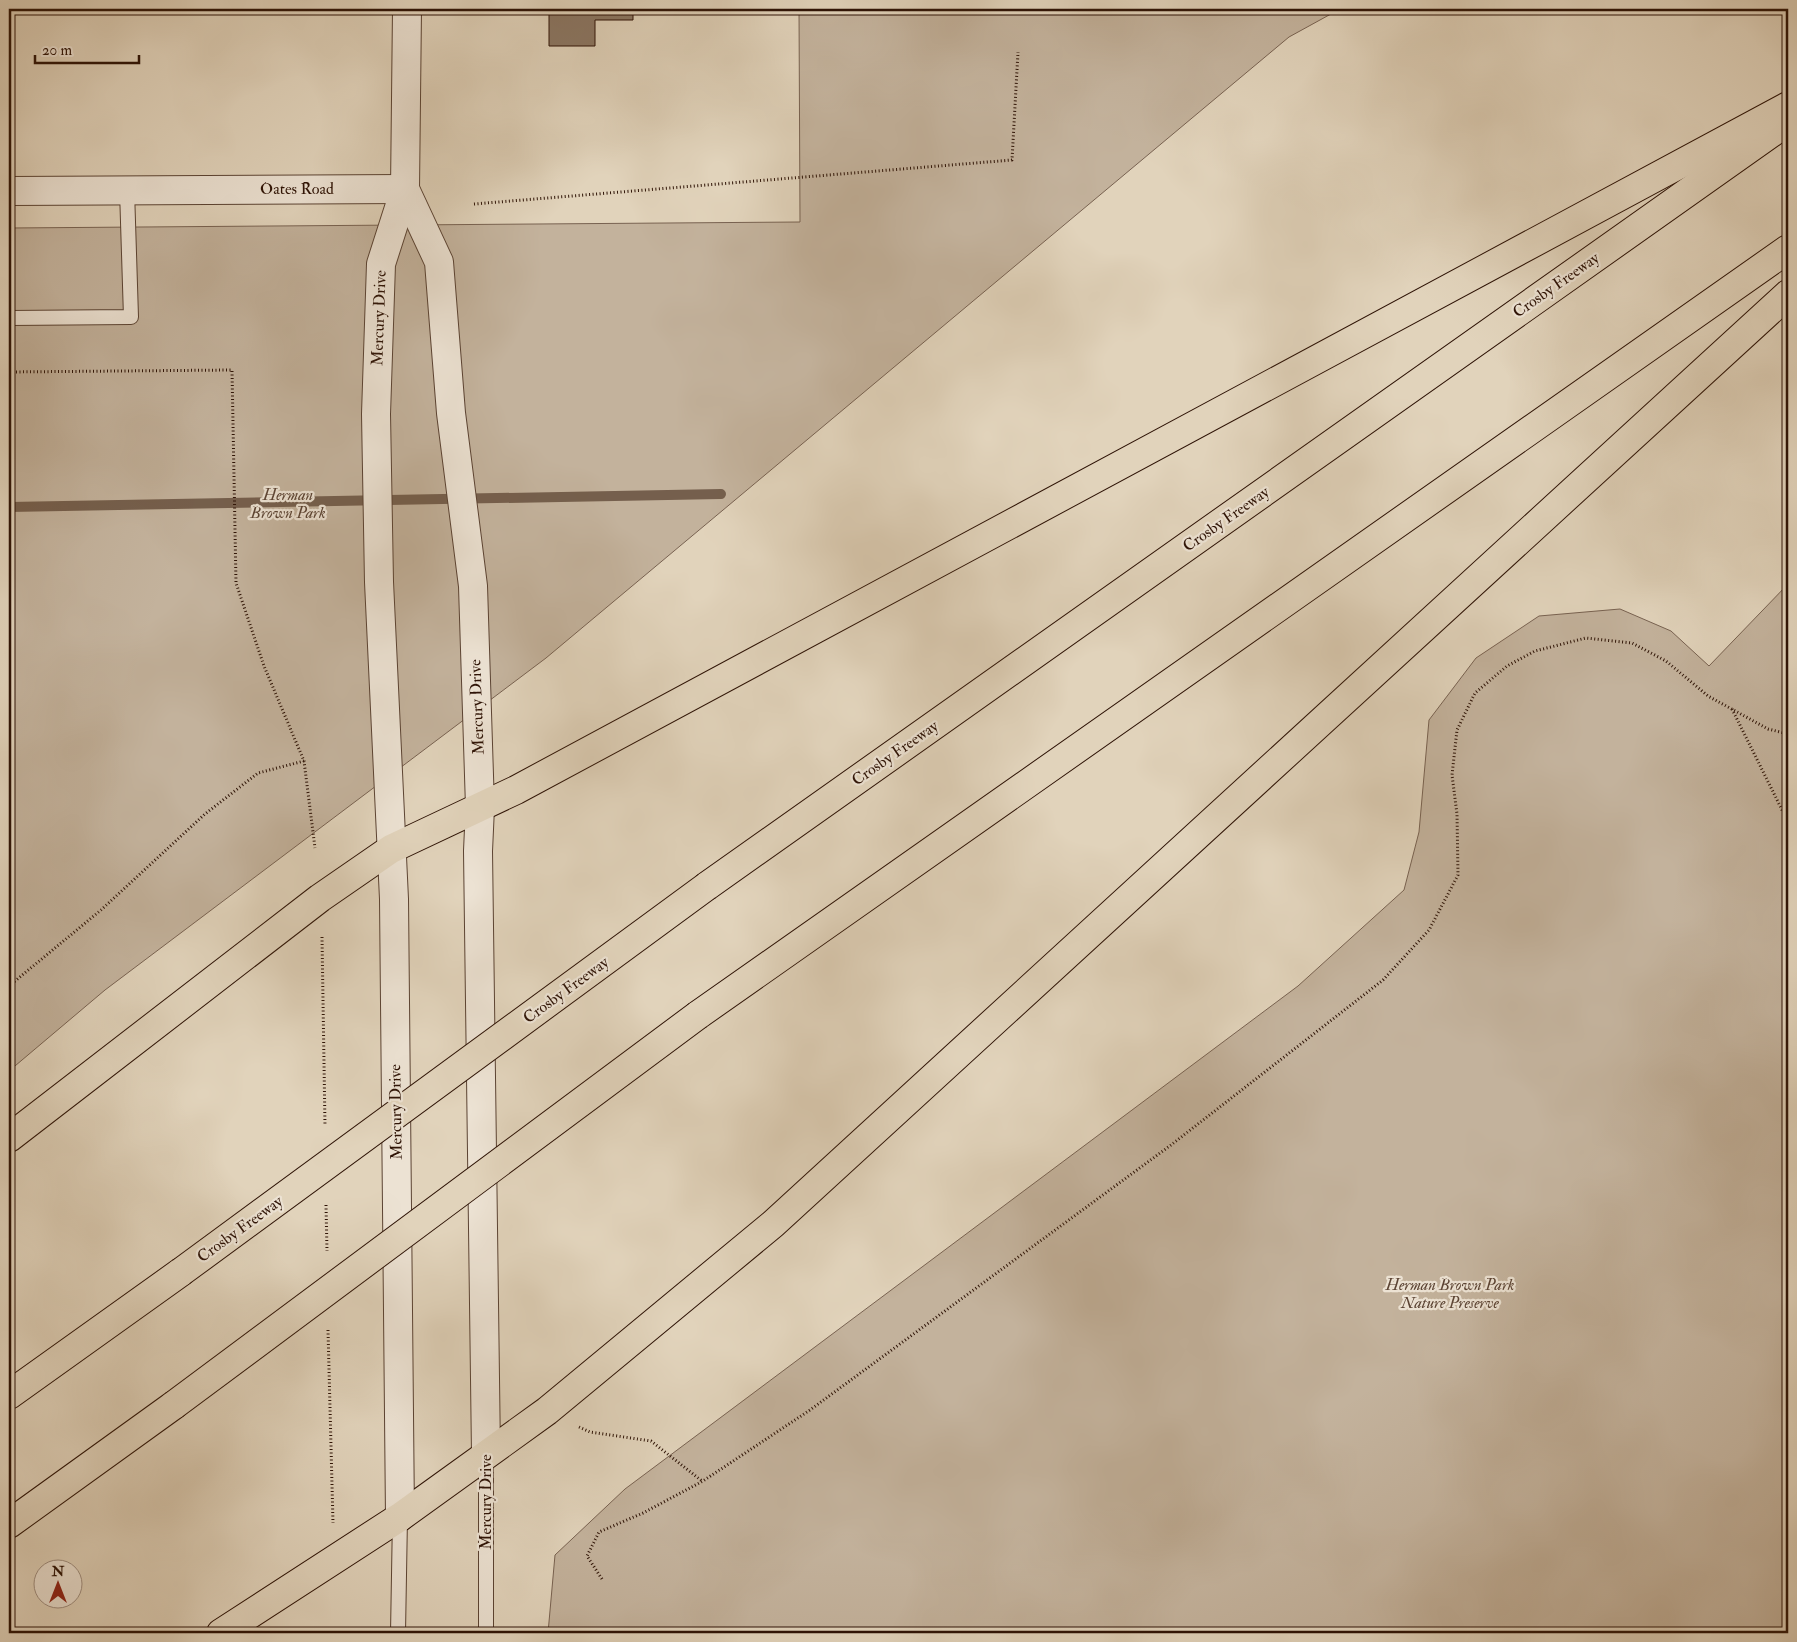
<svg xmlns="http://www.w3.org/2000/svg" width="1797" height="1642" font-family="'IM FELL Double Pica',serif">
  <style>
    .green { fill: #c3b29c; stroke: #786251 }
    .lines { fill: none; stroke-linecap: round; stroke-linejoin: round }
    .stream { stroke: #755f4d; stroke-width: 10 }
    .building { fill: #8b7764; stroke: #2e1306 }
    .service-casing { stroke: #5b4333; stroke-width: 16 }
    .tertiary-casing { stroke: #5b4333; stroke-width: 30 }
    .motorway-casing { stroke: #2e1306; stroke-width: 30 }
    .path { stroke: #2e1306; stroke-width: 3; stroke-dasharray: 1 2.5; stroke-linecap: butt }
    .service { stroke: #ece2d3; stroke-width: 14 }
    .tertiary { stroke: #ece2d3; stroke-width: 28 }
    .motorway { stroke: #e1d3bb; stroke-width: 28 }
    .motorway-bridge-casing { stroke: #2e1306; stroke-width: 30; stroke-linecap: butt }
    .motorway-bridge { stroke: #e1d3bb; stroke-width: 28 }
    .labels { text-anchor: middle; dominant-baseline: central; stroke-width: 4.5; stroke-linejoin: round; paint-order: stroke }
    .street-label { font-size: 16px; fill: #2e1306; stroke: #ece2d3 }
    .park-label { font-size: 16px; font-style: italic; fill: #5b4333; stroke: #ece2d3 }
  </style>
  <rect width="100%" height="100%" fill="#e1d3bb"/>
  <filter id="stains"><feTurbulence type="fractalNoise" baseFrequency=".004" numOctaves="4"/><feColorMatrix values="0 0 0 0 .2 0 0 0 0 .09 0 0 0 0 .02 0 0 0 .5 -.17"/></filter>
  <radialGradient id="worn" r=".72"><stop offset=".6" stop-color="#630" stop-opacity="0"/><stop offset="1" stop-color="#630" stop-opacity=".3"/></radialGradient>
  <g class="green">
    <path d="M799 9H1340L1289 37 546 658 105 990 9 1071V228L800 222Z"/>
    <path d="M1788 584V1633H548L555 1555 625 1489 1298 986 1404 890 1419 832 1429 720 1476 658 1539 616 1620 609 1671 631 1709 666Z"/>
  </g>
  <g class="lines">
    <path class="stream" d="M9 507 721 494"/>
  </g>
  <g class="building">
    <path d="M50 9H152L50 13Z"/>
    <path d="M549 9H633V20H595V46H549Z"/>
  </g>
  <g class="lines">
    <g class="service-casing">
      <g id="service">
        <path d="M9 318 131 317 127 190"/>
        <path d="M398 1633 400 1517"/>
        <path d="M486 1633V1454"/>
      </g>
    </g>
    <g class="tertiary-casing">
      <g id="tertiary">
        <path d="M405 189 439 262 451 413 473 586 480 807 478 851 486 1454"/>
        <path d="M9 191 405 189"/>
        <path d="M400 1517 394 899 379 582 376 414 381 264 405 189 407 9"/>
      </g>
    </g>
    <g class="motorway-casing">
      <g id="motorway">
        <path d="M707 886 1777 129"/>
        <path d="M698 1015 1788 249"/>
        <path d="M9 1138 320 898 391 849 516 790 1788 106"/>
        <path d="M9 1395 181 1272"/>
        <path d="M9 1524 174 1405"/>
        <path d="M221 1633 400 1517 547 1411 773 1224 1788 294"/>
      </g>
    </g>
    <g class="path">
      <path d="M474 204 1012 160 1018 52"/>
      <path d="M9 372 232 370 236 583 264 666 304 761 315 848"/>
      <path d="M1732 709 1788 822"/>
      <path d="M322 937 325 1126"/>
      <path d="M9 986 101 910 205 814 258 773 304 761"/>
      <path d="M326 1205 327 1251"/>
      <path d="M328 1330 333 1523"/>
      <path d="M579 1427 590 1432 651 1441 702 1481"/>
      <path d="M602 1579 587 1556 599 1532 643 1513 703 1481 810 1410 1171 1145 1383 980 1429 930 1458 875 1457 814 1452 775 1457 730 1475 693 1507 666 1535 651 1586 638 1632 643 1666 661 1708 696 1768 729 1788 734"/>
    </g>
    <use href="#service" class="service"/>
    <use href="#tertiary" class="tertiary"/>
    <use href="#motorway" class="motorway"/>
    <g class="motorway-bridge-casing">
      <g id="motorway-bridge">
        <path d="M181 1272 707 886"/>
        <path d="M174 1405 698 1015"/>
      </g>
    </g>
    <use href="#motorway-bridge" class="motorway-bridge"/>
  </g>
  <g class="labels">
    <g class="street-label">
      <text x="297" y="189">Oates Road</text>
      <text transform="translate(1556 285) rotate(-35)">Crosby Freeway</text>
      <text transform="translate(379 318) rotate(-88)">Mercury Drive</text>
      <text transform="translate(1226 519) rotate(-35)">Crosby Freeway</text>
      <text transform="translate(477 707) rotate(-92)">Mercury Drive</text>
      <text transform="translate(895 753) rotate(-35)">Crosby Freeway</text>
      <text transform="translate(566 990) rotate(-36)">Crosby Freeway</text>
      <text transform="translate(396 1112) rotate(-91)">Mercury Drive</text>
      <text transform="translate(240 1229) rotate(-36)">Crosby Freeway</text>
      <text transform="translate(486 1502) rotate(-90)">Mercury Drive</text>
    </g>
    <g class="park-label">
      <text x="288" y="495">Herman<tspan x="288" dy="18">Brown Park</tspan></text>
      <text x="1450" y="1285">Herman Brown Park<tspan x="1450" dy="18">Nature Preserve</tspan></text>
    </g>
  </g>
  <rect width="1797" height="1642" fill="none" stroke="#e1d3bb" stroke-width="30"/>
  <rect x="10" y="10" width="1777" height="1622" fill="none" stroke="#2e1306" stroke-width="2.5"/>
  <rect x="15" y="15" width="1767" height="1612" fill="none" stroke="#2e1306"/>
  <g transform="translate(58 1584)"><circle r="24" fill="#ece2d3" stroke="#a08f81"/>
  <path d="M0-4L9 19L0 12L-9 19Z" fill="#8f2418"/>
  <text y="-8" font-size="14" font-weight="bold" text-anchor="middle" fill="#2e1306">N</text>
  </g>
  <path d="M35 55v8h104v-8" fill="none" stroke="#2e1306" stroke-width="2.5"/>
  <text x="42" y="55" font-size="15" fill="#2e1306" stroke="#ece2d3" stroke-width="4" paint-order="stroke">20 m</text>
  <rect width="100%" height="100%" filter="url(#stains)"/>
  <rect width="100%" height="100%" fill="url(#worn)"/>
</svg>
